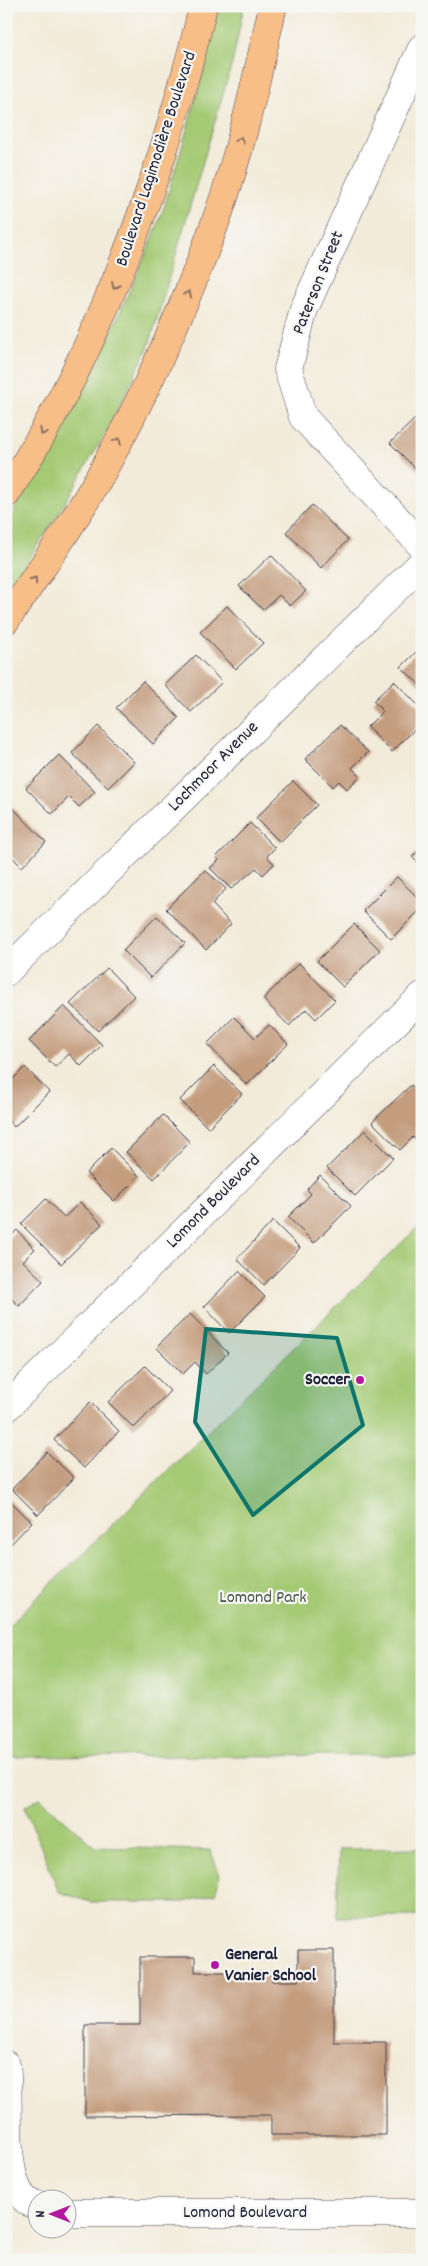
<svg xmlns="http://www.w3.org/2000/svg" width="428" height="2266" font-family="Dekko,sans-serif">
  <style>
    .green { fill: #a5ca74; stroke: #647658 }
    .building { fill: #c49d7f }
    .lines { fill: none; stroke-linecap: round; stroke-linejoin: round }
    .minor-casing { stroke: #414053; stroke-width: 29 }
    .primary-casing { stroke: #414053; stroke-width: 29 }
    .minor { stroke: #fff; stroke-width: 28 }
    .primary { stroke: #f7be88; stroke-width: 28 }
    .oneway { stroke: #8c7062 }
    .marked { fill: #0f766e; fill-opacity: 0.2; stroke: #0f766e; stroke-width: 4; stroke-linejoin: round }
    .poi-dot { fill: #b5179e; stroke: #f6f6f2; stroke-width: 2 }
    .labels { text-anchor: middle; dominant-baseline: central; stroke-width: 4.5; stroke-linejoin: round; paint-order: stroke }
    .street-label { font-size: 18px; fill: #22223b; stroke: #f6f6f2 }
    .poi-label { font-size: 18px; font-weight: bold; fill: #22223b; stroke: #f6f6f2; text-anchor: end }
    .park-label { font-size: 18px; fill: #49544c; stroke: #f6f6f2 }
  </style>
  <rect width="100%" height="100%" fill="#f6f6f2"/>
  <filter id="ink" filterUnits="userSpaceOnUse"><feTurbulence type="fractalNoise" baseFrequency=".02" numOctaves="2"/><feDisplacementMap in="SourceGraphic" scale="10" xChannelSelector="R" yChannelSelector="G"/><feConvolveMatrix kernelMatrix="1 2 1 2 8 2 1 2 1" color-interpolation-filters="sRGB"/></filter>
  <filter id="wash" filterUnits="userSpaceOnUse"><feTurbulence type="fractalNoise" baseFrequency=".0096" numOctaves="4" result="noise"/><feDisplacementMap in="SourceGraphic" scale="20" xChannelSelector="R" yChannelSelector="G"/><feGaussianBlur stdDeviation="1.12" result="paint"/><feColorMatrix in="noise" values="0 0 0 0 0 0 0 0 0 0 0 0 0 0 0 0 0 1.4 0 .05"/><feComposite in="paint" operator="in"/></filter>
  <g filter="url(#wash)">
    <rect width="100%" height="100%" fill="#f3ebd9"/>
    <g class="green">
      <path d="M219 6H244L233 60 149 346 110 425 65 503 6 594V524L68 420 95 368 149 247 163 210 181 150 203 73Z"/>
      <path d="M422 1223V1755L6 1757V1628Z"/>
      <path d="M40 1798 95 1847 210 1850 220 1875 215 1894 185 1902H90L59 1892 25 1807Z"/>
      <path d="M422 1848V1916L337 1917 339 1849Z"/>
    </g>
    <g id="blocks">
      <g class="building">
        <path d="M417 417 422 422V475L390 443Z"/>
        <path d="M312 505 348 540 321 568 286 532Z"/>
        <path d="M271 555 306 591 290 606 279 595 263 610 239 586Z"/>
        <path d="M227 606 263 643 236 669 200 632Z"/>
        <path d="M422 646V687L401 667Z"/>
        <path d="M196 655 222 682 191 712 165 685Z"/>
        <path d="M143 681 179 718 153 744 116 708Z"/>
        <path d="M394 681 422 709V722L392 752 367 727 383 711 373 701Z"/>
        <path d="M340 725 368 752 352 768 360 776 347 789 339 781 333 787 305 759Z"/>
        <path d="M98 726 134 762 108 788 72 753Z"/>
        <path d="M59 755 95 792 79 807 69 797 52 814 26 788Z"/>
        <path d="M293 781 317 805 280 842 256 818Z"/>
        <path d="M11 806 46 842 22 867 6 851V811Z"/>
        <path d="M250 823 275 848 267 856 274 864 263 875 256 868 231 889 210 868 219 860 216 857Z"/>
        <path d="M422 847V867L412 857Z"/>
        <path d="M205 870 226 889 212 904 231 924 206 950 166 909Z"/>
        <path d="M397 877 422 902V908L391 939 363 911Z"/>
        <path d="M157 916 185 943 151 978 123 950Z"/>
        <path d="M354 924 380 950 343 987 317 961Z"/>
        <path d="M299 963 335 1000 316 1019 306 1009 289 1026 263 999Z"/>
        <path d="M107 968 134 996 98 1031 70 1004Z"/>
        <path d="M64 1006 102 1045 81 1066 69 1054 55 1067 29 1041Z"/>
        <path d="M234 1017 255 1038 269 1025 288 1044 247 1085 207 1044Z"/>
        <path d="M214 1066 242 1094 208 1128 180 1100Z"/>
        <path d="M25 1067 49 1092 14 1127 6 1118V1073L13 1079Z"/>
        <path d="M411 1085 422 1096V1146L413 1137 400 1150 372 1122Z"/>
        <path d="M163 1115 190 1142 154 1179 126 1152Z"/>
        <path d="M365 1130 393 1158 355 1196 327 1168Z"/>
        <path d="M111 1148 139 1176 114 1201 86 1173Z"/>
        <path d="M320 1175 351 1206 314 1243 288 1217 311 1194 307 1189Z"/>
        <path d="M46 1199 64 1218 80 1202 102 1224 61 1264 21 1224Z"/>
        <path d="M273 1221 300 1248 264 1285 237 1259Z"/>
        <path d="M17 1230 35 1249 23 1261 43 1281 19 1306 6 1293V1241Z"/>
        <path d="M239 1271 265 1297 229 1333 204 1307Z"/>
        <path d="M190 1314 228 1353 206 1374 195 1362 183 1374 156 1347Z"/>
        <path d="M145 1366 170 1391 134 1428 108 1402Z"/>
        <path d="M90 1402 119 1431 84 1468 54 1440Z"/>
        <path d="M47 1452 74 1478 38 1515 12 1489Z"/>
        <path d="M6 1497 32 1522 6 1549Z"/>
        <path d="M298 1950H334V2042H386V2135H271V2115L85 2116V2025H140V1957H195V1972H272V1981H298Z"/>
      </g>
    </g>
  </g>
  <g filter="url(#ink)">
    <use href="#blocks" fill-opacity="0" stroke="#414053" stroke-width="1"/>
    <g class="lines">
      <g class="minor-casing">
        <g id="minor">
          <path d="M422 48 304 309 288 369 303 417 422 546"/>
          <path d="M6 972 422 563"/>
          <path d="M6 1408 422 996"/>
          <path d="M6 2065C11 2098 0 2180 27 2201 29 2203 34 2204 38 2205"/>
          <path d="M68 2213H422"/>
        </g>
      </g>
      <g class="primary-casing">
        <g id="primary">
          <path d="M6 494C77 385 127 265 166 142 179 97 193 52 203 6"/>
          <path d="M6 620C39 572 73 524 101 474 147 391 186 304 218 215 242 147 257 76 273 6"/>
        </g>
      </g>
      <use href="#minor" class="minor"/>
      <use href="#primary" class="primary"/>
    </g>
    <defs><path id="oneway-chevron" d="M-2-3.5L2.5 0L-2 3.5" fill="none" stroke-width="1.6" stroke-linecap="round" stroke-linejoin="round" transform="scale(1.25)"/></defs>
    <g class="oneway">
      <use href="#oneway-chevron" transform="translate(240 140) rotate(-74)"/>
      <use href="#oneway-chevron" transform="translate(115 286) rotate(114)"/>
      <use href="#oneway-chevron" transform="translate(188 294) rotate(-67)"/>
      <use href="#oneway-chevron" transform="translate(43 432) rotate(118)"/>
      <use href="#oneway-chevron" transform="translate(118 441) rotate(-62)"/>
      <use href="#oneway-chevron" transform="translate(34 580) rotate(-55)"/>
    </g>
  </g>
  <path class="marked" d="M206 1329 337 1338 363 1425 253 1515 195 1422Z"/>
  <g class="poi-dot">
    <circle cx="360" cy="1380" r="5"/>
    <circle cx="215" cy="1965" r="5"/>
  </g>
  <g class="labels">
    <g class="street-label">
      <text transform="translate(157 159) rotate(-72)">Boulevard Lagimodière Boulevard</text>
      <text transform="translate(319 283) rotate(-68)">Paterson Street</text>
      <text transform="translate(214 767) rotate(-45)">Lochmoor Avenue</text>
      <text transform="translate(214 1202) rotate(-45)">Lomond Boulevard</text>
      <text x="245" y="2213">Lomond Boulevard</text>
    </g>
    <g class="poi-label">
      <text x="350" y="1380">Soccer</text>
      <text x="225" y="1955" text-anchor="start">General<tspan x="225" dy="21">Vanier School</tspan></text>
    </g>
    <g class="park-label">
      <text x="263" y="1598">Lomond Park</text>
    </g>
  </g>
  <rect width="428" height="2266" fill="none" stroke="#f6f6f2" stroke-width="25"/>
  <g transform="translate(52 2214) rotate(270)"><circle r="24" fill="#f6f6f2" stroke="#a1a1a9"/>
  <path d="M0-4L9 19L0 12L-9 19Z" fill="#b5179e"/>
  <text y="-8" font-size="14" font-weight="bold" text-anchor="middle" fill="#22223b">N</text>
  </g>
</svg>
